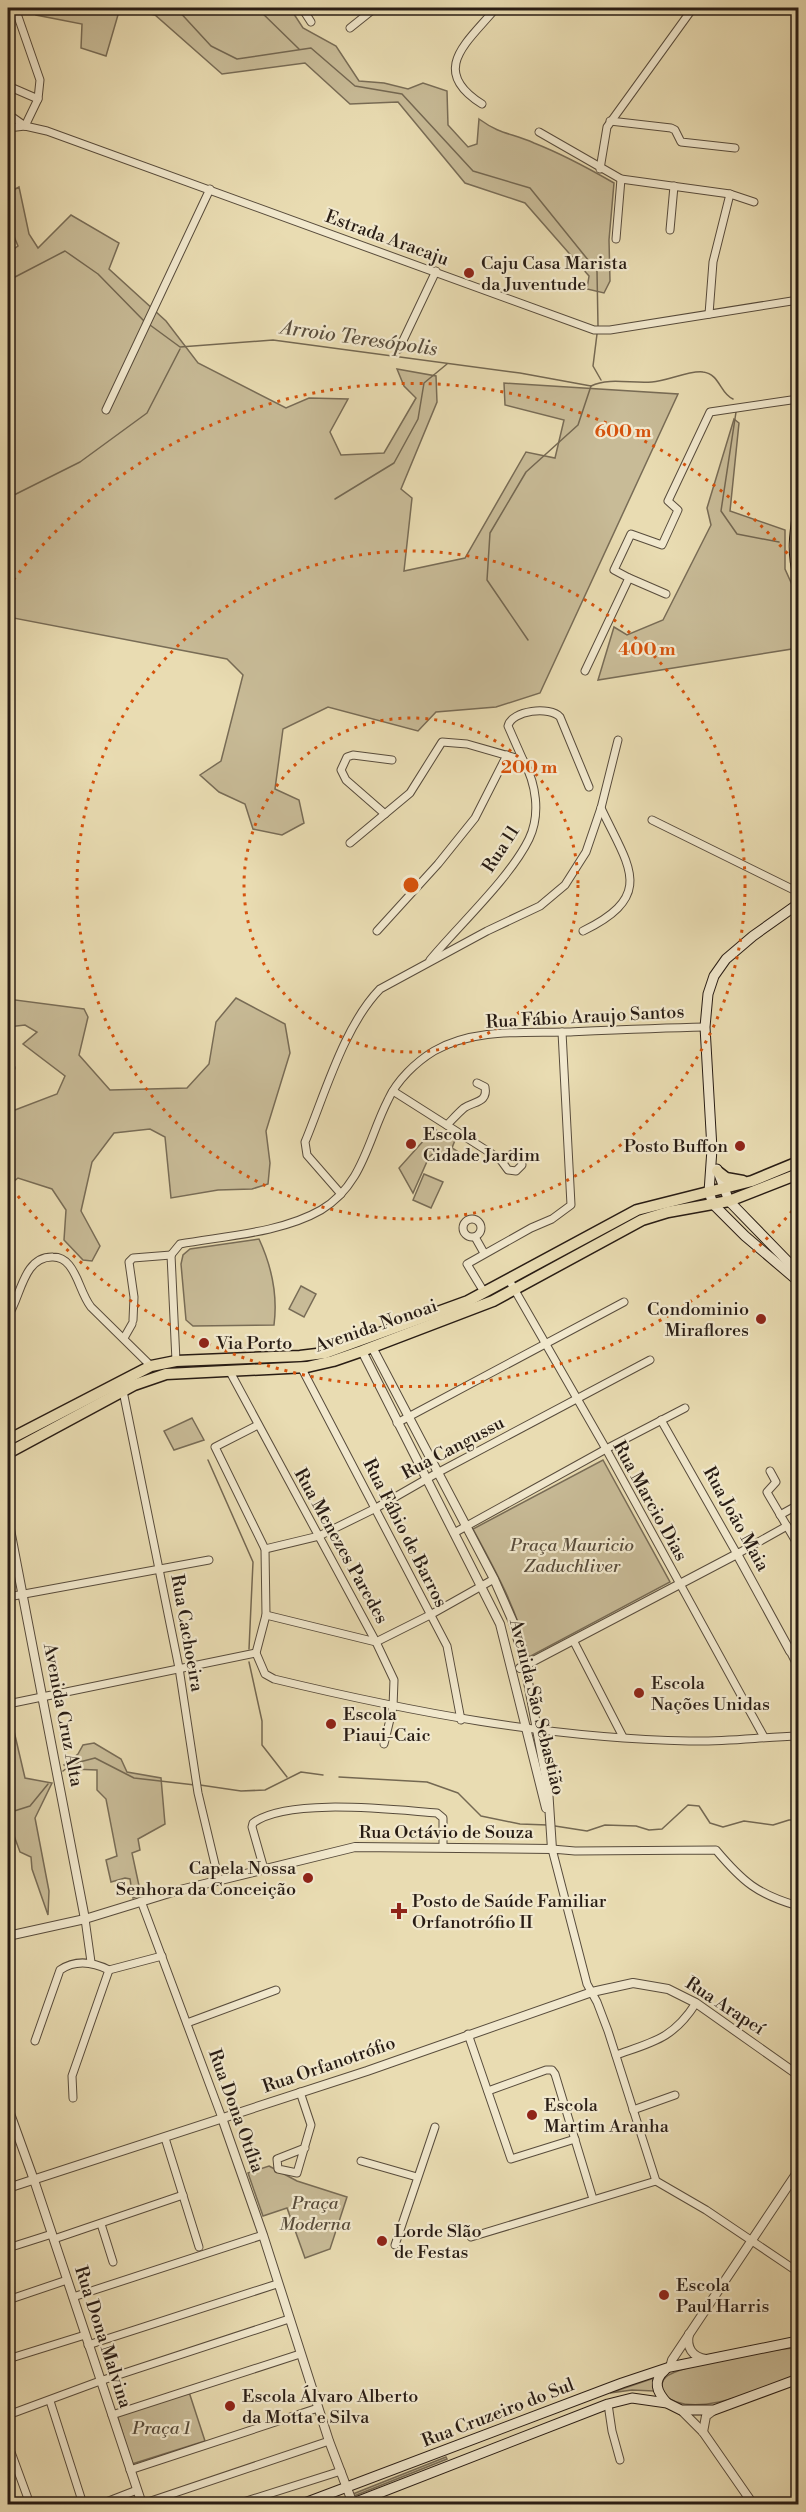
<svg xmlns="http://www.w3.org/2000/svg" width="806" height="2512" font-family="'Libre Bodoni',serif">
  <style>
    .green { fill: #c8bb97; stroke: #786c56; stroke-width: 1.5 }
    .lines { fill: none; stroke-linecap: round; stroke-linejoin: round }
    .stream { stroke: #746852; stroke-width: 1.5 }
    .minor-casing { stroke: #584c3c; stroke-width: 9 }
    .tertiary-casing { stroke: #584c3c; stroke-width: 10 }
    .secondary-casing { stroke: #281c14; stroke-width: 11 }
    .primary-casing { stroke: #281c14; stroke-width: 13 }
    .minor { stroke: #f1e8cd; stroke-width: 7 }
    .tertiary { stroke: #f1e8cd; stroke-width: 8 }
    .secondary { stroke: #f1e8cd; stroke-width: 9 }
    .primary { stroke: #e9dcb2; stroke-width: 10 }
    .ring { fill: none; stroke: #d5530d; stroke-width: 3; stroke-dasharray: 3 6 }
    .poi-dot { fill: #8f2418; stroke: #f1e8cd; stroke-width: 2 }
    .labels { text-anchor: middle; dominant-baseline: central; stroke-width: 4.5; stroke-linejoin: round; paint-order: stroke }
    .street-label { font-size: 18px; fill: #281c14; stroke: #f1e8cd }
    .poi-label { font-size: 18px; fill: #281c14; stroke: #f1e8cd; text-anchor: start }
    .park-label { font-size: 18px; font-style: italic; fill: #584c3b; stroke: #f1e8cd }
    .water-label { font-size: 20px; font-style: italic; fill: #5b4f3e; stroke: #f1e8cd }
    .centre { fill: #d5530d; stroke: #f1e8cd; stroke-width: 3 }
    .ring-label { font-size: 18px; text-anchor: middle; font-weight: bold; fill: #d5530d; stroke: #f1e8cd; stroke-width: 4.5; stroke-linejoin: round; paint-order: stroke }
  </style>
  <rect width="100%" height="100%" fill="#e9dcb2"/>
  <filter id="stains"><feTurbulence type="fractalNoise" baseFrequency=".00333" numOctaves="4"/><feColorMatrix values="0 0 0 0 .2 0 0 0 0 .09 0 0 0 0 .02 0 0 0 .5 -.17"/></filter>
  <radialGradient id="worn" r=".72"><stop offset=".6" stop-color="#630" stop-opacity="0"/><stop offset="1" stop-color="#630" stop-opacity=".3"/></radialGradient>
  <g class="green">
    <path d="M34 8H120L106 56 81 48 82 24 36 15Z"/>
    <path d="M122 8H290L303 28 336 46 359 81 384 83 408 89 423 83 447 91 448 125 468 147 477 144 479 119C501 135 512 133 534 143 562 154 588 168 614 183L609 240 610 281 604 293 587 289 589 276 525 203 465 183 398 102 350 104 305 63 222 74 155 15Z"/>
    <path d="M19 187 29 234 38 248 71 215 119 243 109 269 166 321 198 363 286 408 309 398 348 399 330 432 341 455 384 453 416 398 404 386 397 369 436 376 437 402 401 489 412 498 404 571 465 558 526 452 555 458 564 420 505 405 504 383 678 394 540 693 496 707 436 712 418 731 328 707 283 729 275 789 299 800 304 823 282 835 253 829 245 804 219 792 200 775 221 761 243 675 227 659 8 617V253L18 246 8 222V193Z"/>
    <path d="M734 419 739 423 730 511 785 530V569L798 598V648L598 680 614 627 627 635 663 620 711 525 707 508Z"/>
    <path d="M236 998 285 1024 290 1053 266 1131 270 1163 268 1184 252 1189 218 1190 171 1198 165 1137 150 1129 114 1133 92 1162 81 1211 100 1246 92 1261 83 1260 64 1240 66 1210 52 1189 18 1178 8 1186V1111L15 1110 57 1094 65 1076 23 1044 37 1032 25 1025 8 1027V999L84 1009 88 1017 79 1055 110 1090 187 1088 209 1064 216 1022Z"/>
    <path d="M434 1129 455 1140 452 1148 460 1153 457 1159 436 1151 429 1157 413 1193 399 1168Z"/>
    <path d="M424 1174 443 1182 431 1208 413 1200Z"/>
    <path d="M259 1239C272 1267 278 1294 274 1325L193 1326 186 1320 181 1264 183 1255 190 1249Z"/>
    <path d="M301 1286 316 1294 304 1317 289 1309Z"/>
    <path d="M192 1418 204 1440 174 1450 164 1431Z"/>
    <path d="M603 1460 670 1582 529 1657C517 1610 496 1571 473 1529Z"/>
    <path d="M10 1714 25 1778 52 1783 35 1818 49 1891 48 1915 32 1869 31 1857 20 1852 13 1833H8V1715Z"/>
    <path d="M94 1743 121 1759 127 1772 161 1778 165 1824 138 1839 140 1850 132 1853 141 1895 133 1898 130 1879 125 1878 111 1882 106 1860 117 1856 106 1799 97 1790V1770L71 1769 64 1765 78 1754 83 1745Z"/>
    <path d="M269 2166 297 2181 347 2197 330 2249 305 2258 287 2208 263 2216 248 2173Z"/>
    <path d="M798 2348V2370L794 2376C762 2388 692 2422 663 2394 662 2387 660 2382 666 2377 679 2365 779 2348 798 2348Z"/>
    <path d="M654 2378V2391L632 2390 610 2393Z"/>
    <path d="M189 2392 205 2441 132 2464 117 2415Z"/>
    <path d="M446 2457 447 2459 354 2496 353 2494Z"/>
  </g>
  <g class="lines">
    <g class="stream">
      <path d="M176 8 211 46 237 59 311 48 355 86 402 94 473 171 530 188 597 271 598 326"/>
      <path d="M257 8 299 49"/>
      <path d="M8 278 15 277 65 251 98 274 144 321"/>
      <path d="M150 325 180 347 273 340 520 373 591 386C610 377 632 384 652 382 667 381 690 370 703 372 720 374 720 394 733 399"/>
      <path d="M597 334 593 366 601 380"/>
      <path d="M736 412 721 511 737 534 779 542"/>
      <path d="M8 498 80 462 147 413 180 349"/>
      <path d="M335 499 394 463 418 419 424 383 447 364"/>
      <path d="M528 640 487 580 490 533 526 472 578 425 591 386"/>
      <path d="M208 1460 253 1562 249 1649"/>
      <path d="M249 1662 262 1721V1745L287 1777"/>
      <path d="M63 1771 72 1764 95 1758 134 1778 195 1785"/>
      <path d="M339 1777 427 1782 458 1793 481 1816 520 1824 548 1825"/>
      <path d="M200 1785 241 1791 265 1790 301 1772 323 1775"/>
      <path d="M8 1813 30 1806 48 1784"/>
      <path d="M555 1826 587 1831 605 1825 636 1826 649 1830 662 1829 688 1805 699 1806 710 1823 723 1827 744 1821 773 1825 789 1820H798"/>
      <path d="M658 2504 669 2498"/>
    </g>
    <g class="minor-casing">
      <g id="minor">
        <path d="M15 8 40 80 38 99 25 126"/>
        <path d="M302 8 311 22"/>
        <path d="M794 8 798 11"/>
        <path d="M350 28 375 8"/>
        <path d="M8 86 38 99"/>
        <path d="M482 104C428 70 468 42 496 8"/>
        <path d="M8 114 25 126"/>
        <path d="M610 121 671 128 675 130 681 142 735 148"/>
        <path d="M8 128 25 126 47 131 594 330H610L798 300"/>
        <path d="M539 132 621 179 730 194 754 202"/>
        <path d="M600 169 607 127 693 8"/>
        <path d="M670 230 674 186"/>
        <path d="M616 239 621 179"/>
        <path d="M709 314 713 262 730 194"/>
        <path d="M399 349 436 271"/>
        <path d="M106 410 210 189"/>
        <path d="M629 578 666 594"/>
        <path d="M585 671 629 578 614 570 631 534 662 545 678 510 668 501 710 412 798 399"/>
        <path d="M523 760 508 726C512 710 550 706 560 717L589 787"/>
        <path d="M385 814 346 780 341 770 347 757 353 755 392 760"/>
        <path d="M652 820 798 892"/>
        <path d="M350 843 410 793 442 742 467 744 523 760C536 783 541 814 529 839 510 878 459 925 430 960"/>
        <path d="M377 931 438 864 475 818 507 755"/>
        <path d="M583 931C657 895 628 866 601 808"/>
        <path d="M8 1068H11"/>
        <path d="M393 1091 500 1159 508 1170 516 1171 522 1165 521 1159 515 1153 500 1159"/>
        <path d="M447 1125C452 1120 458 1113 464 1108 474 1101 488 1103 485 1087L477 1083"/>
        <path d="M341 1194 307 1155 305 1142C325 1094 344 1026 380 989L487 931 540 906 565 885 586 852 601 808 618 740"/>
        <circle cx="472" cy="1228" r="9"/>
        <path d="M475 1237 484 1253"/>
        <path d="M171 1255 180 1244C224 1236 281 1233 321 1210 363 1185 368 1139 388 1100 397 1080 416 1062 434 1051 473 1028 525 1033 568 1032 614 1030 659 1028 705 1027"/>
        <path d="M171 1255 176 1361"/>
        <path d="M509 1280 606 1449 764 1737"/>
        <path d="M484 1292 467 1264 531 1228 552 1219 571 1205 562 1032"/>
        <path d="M8 1316C21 1297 23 1256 53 1257 60 1257 65 1260 69 1265 79 1277 81 1294 91 1307L151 1366"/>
        <path d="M133 1320 134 1297 129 1262 133 1258 171 1255"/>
        <path d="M124 1338 132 1324"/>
        <path d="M301 1367 447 1646 461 1720"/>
        <path d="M229 1370 376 1642 394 1680 393 1707 384 1744"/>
        <path d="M123 1391 179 1668 198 1793 219 1881"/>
        <path d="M661 1420 737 1554 787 1526"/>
        <path d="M397 1423 624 1302"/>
        <path d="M258 1425 215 1447 265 1549 266 1615 256 1653 265 1674 274 1679C411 1712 548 1738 689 1741 725 1742 762 1737 798 1736"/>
        <path d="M770 1471 776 1482 767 1492 768 1494 798 1545"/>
        <path d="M780 1515 798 1505"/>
        <path d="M454 1533 606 1449 685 1408"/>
        <path d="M265 1549 319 1536 376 1508 437 1473 650 1360"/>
        <path d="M8 1597 209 1560"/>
        <path d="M266 1615 376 1642 430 1615 494 1579"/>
        <path d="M573 1640 623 1737"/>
        <path d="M790 1651 798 1667"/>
        <path d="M8 1704 256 1653"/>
        <path d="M264 1869 252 1827 253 1823C288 1797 394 1810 437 1813L443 1818V1847"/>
        <path d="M141 1901 222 2118"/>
        <path d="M798 1906C757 1894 743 1882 716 1850L575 1851 552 1849 587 1984 597 2002 608 2031 656 2181 706 2210 798 2272"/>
        <path d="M85 1919 91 1962"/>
        <path d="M187 2023 276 1990"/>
        <path d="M468 2034 511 2159 575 2139"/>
        <path d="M35 2041 60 1970C76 1959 93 1962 109 1970L162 1956"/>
        <path d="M616 2055C653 2042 673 2039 696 2003"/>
        <path d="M488 2091 546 2070H552L555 2074 593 2199"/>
        <path d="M300 2092 311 2125 297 2173 278 2169 277 2159 305 2148"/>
        <path d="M73 2098 72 2076 109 1970"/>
        <path d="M633 2110 675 2095"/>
        <path d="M165 2138 199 2247"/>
        <path d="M361 2161 417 2177"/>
        <path d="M101 2224 113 2262"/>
        <path d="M471 2237 656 2181"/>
        <path d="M54 2239 183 2195"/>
        <path d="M395 2245 435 2127"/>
        <path d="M8 2248 52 2234"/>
        <path d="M73 2297 263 2235"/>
        <path d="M8 2300 67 2280"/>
        <path d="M88 2345 277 2284"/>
        <path d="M8 2359 85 2335"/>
        <path d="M50 2401 83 2504"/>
        <path d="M608 2404 612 2431 620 2460"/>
        <path d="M8 2415 100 2381 289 2319"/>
        <path d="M112 2415 300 2354"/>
        <path d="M8 2444 30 2504"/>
        <path d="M130 2470 318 2408"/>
        <path d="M101 2504 137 2490"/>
        <path d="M142 2504 329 2441"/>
        <path d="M237 2504 341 2471"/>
      </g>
    </g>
    <g class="tertiary-casing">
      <g id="tertiary">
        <path d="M362 1351 500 1624 546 1808"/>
        <path d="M8 1519 85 1919"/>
        <path d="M520 1668 737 1554 790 1651 798 1646"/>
        <path d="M8 1936 85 1919 176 1891 355 1847 552 1849 548 1788 525 1666 513 1622 494 1579 372 1347"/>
        <path d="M8 2108 34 2180 142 2504"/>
        <path d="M222 2118 263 2235 329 2441 353 2504"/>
        <path d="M8 2188 367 2071 592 1992 633 1983 668 1989 696 2003 798 2075"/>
        <path d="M689 2334C686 2347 692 2357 706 2359"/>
        <path d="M670 2367 672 2360 798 2171"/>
        <path d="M681 2410 703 2432 753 2504"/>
        <path d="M703 2432 706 2416 714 2410"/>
        <path d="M791 2504 798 2503"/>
      </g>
    </g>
    <g class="secondary-casing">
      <g id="secondary">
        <path d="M798 512C794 535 792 553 798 576"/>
        <path d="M798 904 753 936 726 959 714 976 708 994 705 1027 712 1149 709 1192 713 1204 745 1236 798 1281"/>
        <path d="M717 1169 729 1201 798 1272"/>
        <path d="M665 2370C652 2381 657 2392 667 2403"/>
        <path d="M302 2504 622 2383 670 2367 798 2341"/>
        <path d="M351 2504 608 2404 632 2398 667 2403 681 2410H714L798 2379"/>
      </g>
    </g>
    <g class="primary-casing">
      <g id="primary">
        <path d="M717 1171 726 1178 743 1181"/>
        <path d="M8 1440 151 1366 176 1361 300 1356 325 1353 468 1301 637 1210 752 1181 798 1162"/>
        <path d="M8 1453 134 1385 166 1374 307 1367 333 1361 362 1351 493 1301 642 1220 668 1212 729 1201 798 1174"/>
      </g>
    </g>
    <use href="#minor" class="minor"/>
    <use href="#tertiary" class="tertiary"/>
    <use href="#secondary" class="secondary"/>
    <use href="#primary" class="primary"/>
  </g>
  <g class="ring">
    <circle cx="411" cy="885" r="167"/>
    <circle cx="411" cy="885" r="334"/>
    <path d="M798 1204A501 501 0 0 1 8 1183M8 587A501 501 0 0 1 798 566"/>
  </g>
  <g class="poi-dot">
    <circle cx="469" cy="273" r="6"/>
    <circle cx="411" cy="1144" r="6"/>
    <circle cx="740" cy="1146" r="6"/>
    <circle cx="761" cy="1319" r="6"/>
    <circle cx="204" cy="1343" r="6"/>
    <circle cx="639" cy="1693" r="6"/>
    <circle cx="331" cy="1724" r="6"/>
    <circle cx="308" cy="1878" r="6"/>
    <path d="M396 1902h6v6h6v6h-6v6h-6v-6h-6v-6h6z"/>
    <circle cx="532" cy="2115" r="6"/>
    <circle cx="382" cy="2241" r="6"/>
    <circle cx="664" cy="2295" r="6"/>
    <circle cx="230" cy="2406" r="6"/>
  </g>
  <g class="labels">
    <g class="street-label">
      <text transform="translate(387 238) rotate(20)">Estrada Aracaju</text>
      <text transform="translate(501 849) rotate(-57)">Rua 11</text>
      <text transform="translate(585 1017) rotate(-3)">Rua Fábio Araujo Santos</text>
      <text transform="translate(376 1326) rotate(-19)">Avenida Nonoai</text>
      <text transform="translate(453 1448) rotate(-28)">Rua Cangussu</text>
      <text transform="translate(650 1501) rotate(61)">Rua Marcio Dias</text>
      <text transform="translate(736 1519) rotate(61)">Rua João Maia</text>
      <text transform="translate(405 1533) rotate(63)">Rua Fábio de Barros</text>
      <text transform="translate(341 1546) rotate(61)">Rua Menezes Paredes</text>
      <text transform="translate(187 1633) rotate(80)">Rua Cachoeira</text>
      <text transform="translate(537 1707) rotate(76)">Avenida São Sebastião</text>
      <text transform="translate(63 1715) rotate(79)">Avenida Cruz Alta</text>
      <text x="446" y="1832">Rua Octávio de Souza</text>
      <text transform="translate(725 2006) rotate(33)">Rua Arapeí</text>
      <text transform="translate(329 2065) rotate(-19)">Rua Orfanotrófio</text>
      <text transform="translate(236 2111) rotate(70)">Rua Dona Otília</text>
      <text transform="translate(103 2337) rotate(72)">Rua Dona Malvina</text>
      <text transform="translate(498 2413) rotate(-21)">Rua Cruzeiro do Sul</text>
    </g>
    <g class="poi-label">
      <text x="481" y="263">Caju Casa Marista<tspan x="481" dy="21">da Juventude</tspan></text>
      <text x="423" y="1134">Escola<tspan x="423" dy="21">Cidade Jardim</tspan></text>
      <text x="728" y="1146" text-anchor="end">Posto Buffon</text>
      <text x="749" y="1309" text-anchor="end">Condominio<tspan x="749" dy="21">Miraflores</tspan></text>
      <text x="216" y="1343">Via Porto</text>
      <text x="651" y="1683">Escola<tspan x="651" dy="21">Nações Unidas</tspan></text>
      <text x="343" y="1714">Escola<tspan x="343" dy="21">Piaui-Caic</tspan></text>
      <text x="296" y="1868" text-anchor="end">Capela Nossa<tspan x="296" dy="21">Senhora da Conceição</tspan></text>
      <text x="412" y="1901">Posto de Saúde Familiar<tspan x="412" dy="21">Orfanotrófio II</tspan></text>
      <text x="544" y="2105">Escola<tspan x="544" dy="21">Martim Aranha</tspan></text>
      <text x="394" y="2231">Lorde Slão<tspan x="394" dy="21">de Festas</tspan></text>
      <text x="676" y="2285">Escola<tspan x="676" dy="21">Paul Harris</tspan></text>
      <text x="242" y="2396">Escola Álvaro Alberto<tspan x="242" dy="21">da Motta e Silva</tspan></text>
    </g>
    <g class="park-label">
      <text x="572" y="1545">Praça Mauricio<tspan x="572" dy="21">Zaduchliver</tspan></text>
      <text x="315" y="2203">Praça<tspan x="315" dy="21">Moderna</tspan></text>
      <text x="161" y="2428">Praça 1</text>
    </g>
    <g class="water-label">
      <text transform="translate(359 339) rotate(8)">Arroio Teresópolis</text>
    </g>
  </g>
  <circle cx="411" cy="885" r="9" class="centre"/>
  <g class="ring-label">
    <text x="623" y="437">600 m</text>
    <text x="647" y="655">400 m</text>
    <text x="529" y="773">200 m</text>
  </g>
  <rect width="806" height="2512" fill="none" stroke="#e9dcb2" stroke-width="30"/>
  <rect x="9" y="9" width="788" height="2494" fill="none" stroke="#281c14" stroke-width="3"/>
  <rect x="15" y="15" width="776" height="2482" fill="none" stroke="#281c14" stroke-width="1.5"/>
  <rect width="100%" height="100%" filter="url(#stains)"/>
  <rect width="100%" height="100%" fill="url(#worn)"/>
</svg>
